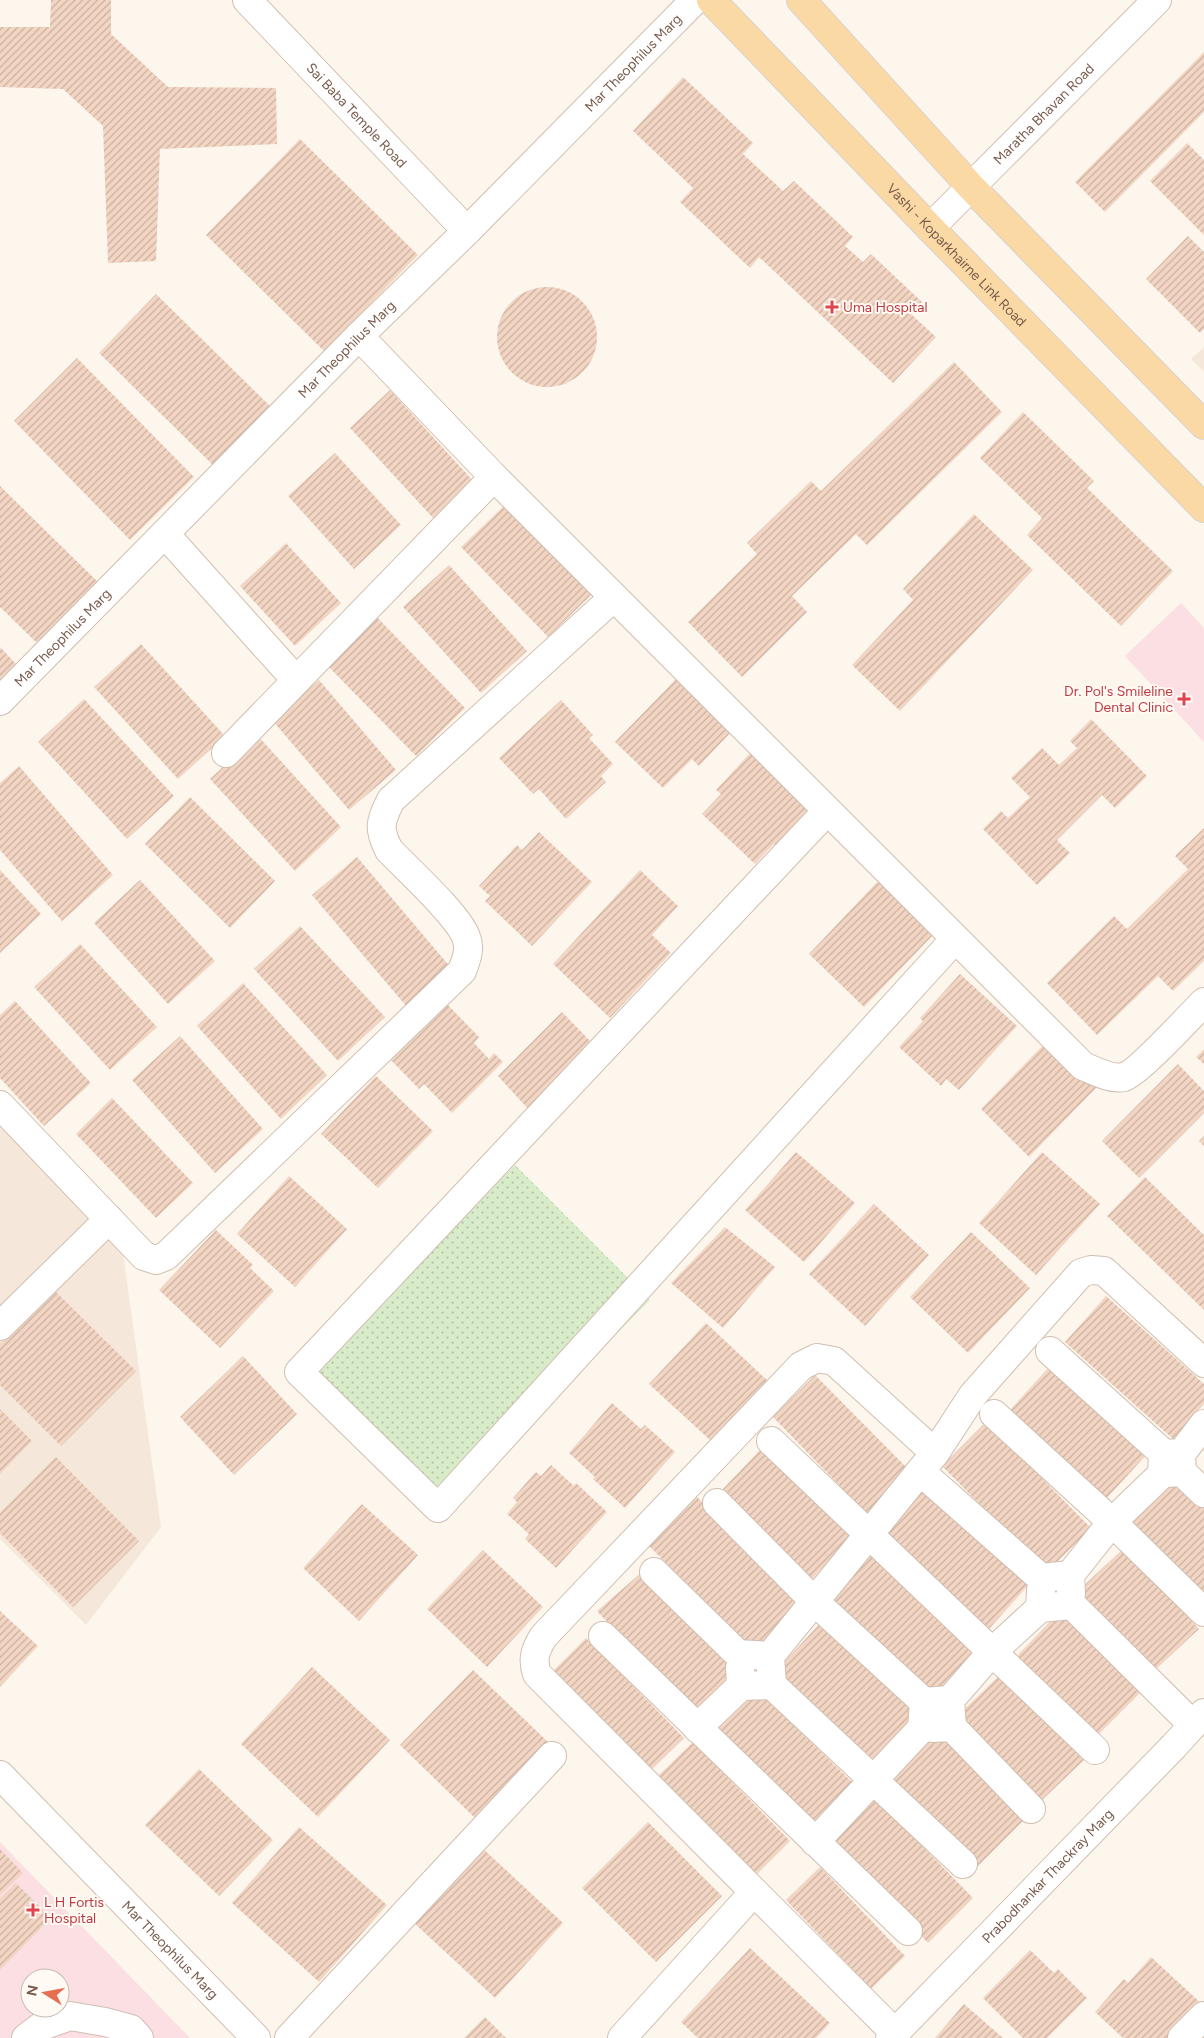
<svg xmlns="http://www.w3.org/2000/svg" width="1204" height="2038" font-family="Figtree,sans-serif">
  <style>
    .residential { fill: #f5e8da }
    .medical { fill: #fbdfe3; fill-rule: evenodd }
    .grass { fill: url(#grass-dots) }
    .building { fill: url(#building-hatch) }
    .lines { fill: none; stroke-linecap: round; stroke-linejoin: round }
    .minor-casing { stroke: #d1beb0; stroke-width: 30 }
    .major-casing { stroke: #dad1cd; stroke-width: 30 }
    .minor { stroke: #fff; stroke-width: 28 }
    .major { stroke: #fbd9a5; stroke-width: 28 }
    .health-dot { fill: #e0444e; stroke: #fffaf3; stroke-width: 2 }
    .labels { text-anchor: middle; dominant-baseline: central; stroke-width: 4; stroke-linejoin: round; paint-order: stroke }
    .street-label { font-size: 14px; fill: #7a5c4d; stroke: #fffaf3 }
    .health-label { font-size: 14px; fill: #be3a42; stroke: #fffaf3; text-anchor: start }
  </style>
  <defs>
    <pattern id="grass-dots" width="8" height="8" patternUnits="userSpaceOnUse" patternTransform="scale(1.25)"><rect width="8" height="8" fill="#d8ecc9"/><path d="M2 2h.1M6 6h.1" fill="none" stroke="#b4c2a5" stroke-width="1.8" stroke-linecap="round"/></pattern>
    <pattern id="building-hatch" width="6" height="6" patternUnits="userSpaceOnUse" patternTransform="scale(1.25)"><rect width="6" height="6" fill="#f3d5c3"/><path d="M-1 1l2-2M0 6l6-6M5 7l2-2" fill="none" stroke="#cab0a1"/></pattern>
  </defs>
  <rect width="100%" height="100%" fill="#fdf6ec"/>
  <g class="residential">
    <path d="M1204 347V372L1191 359Z"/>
    <path d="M0 1127 123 1253 161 1527 86 1625 0 1539Z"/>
  </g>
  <g class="medical">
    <path d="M1181 603 1204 628V742L1125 656Z"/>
    <path d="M0 1842 190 2038H0ZM30 1978H60V2008H30Z"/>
  </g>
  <path class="grass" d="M515 1165 650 1300 445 1507 311 1372Z"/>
  <g class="building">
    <path d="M51 0H111V34L168 87 276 88 277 144 160 149 156 261 108 263 103 126 63 89 0 87V27H50Z"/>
    <path d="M1204 52V112L1105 212 1075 182Z"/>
    <path d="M683 77 753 143 743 154 783 191 794 181 853 237 845 246 863 262 871 254 922 302 911 314 936 337 893 383 759 257 750 268 680 202 693 188 633 131Z"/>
    <path d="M300 139 418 255 324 351 206 235Z"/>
    <path d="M1187 143 1204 160V235L1150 181Z"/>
    <path d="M1188 236 1204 252V329L1200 333 1146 279Z"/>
    <circle cx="547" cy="337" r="50"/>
    <path d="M156 294 276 412 219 471 99 353Z"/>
    <path d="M77 358 194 477 130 540 14 421Z"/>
    <path d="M954 362 1002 412 867 545 856 534 792 596 807 612 742 677 688 622 757 554 747 543 811 481 821 491Z"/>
    <path d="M390 390 475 483 434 519 350 428Z"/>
    <path d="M1023 412 1094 481 1087 488 1173 571 1121 626 1027 535 1042 518 980 458Z"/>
    <path d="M335 453 401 525 354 569 288 496Z"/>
    <path d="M0 486 101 585 41 647 0 607Z"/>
    <path d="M507 503 593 593 548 637 461 547Z"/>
    <path d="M974 514 1033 570 900 711 852 665 913 600 903 589Z"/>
    <path d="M286 543 341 603 295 646 240 586Z"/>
    <path d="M449 565 527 651 481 693 403 607Z"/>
    <path d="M369 609 465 708 416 756 320 658Z"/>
    <path d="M141 644 225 736 178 779 94 687Z"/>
    <path d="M0 647 18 666 0 683Z"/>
    <path d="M678 677 733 730 699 766 692 759 663 788 615 742Z"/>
    <path d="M319 680 396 770 349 810 272 720Z"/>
    <path d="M84 699 174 796 127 839 38 742Z"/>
    <path d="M561 700 593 735 589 738 613 764 601 776 606 782 566 819 539 789 533 794 499 758Z"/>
    <path d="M1091 719 1147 776 1115 808 1102 795 1057 840 1070 853 1037 885 983 829 1001 811 1008 818 1030 797 1011 778 1042 748 1059 765 1077 748 1070 741Z"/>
    <path d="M257 735 341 827 295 871 210 779Z"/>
    <path d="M750 753 811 809 777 847 774 844 755 864 702 814 721 794 716 790Z"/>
    <path d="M19 766 113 875 62 921 0 850V783Z"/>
    <path d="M190 797 275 881 230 928 145 844Z"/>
    <path d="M1204 828V961L1173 991 1158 976 1097 1035 1047 983 1114 916 1127 929 1188 869 1175 856Z"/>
    <path d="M539 832 592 882 532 946 485 901 490 896 479 886 517 845 522 850Z"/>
    <path d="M357 857 452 969 407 1007 312 895Z"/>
    <path d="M0 870 41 914 0 953Z"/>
    <path d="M640 870 678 906 652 935 671 953 610 1018 553 964Z"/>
    <path d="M140 880 215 961 168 1004 94 923Z"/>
    <path d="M879 880 935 933 864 1007 809 954Z"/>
    <path d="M300 926 385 1017 338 1061 254 969Z"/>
    <path d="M80 944 157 1027 110 1070 34 987Z"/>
    <path d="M960 974 1017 1026 959 1090 946 1079 941 1086 899 1047 923 1021 920 1018Z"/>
    <path d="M243 983 327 1075 281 1119 197 1026Z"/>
    <path d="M15 1001 91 1083 44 1126 0 1078V1015Z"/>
    <path d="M446 1003 479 1037 474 1043 489 1059 494 1053 503 1062 452 1113 424 1084 419 1089 390 1059Z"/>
    <path d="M562 1012 594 1045 529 1110 498 1076Z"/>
    <path d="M180 1036 263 1129 215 1173 132 1080Z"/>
    <path d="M1050 1038 1098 1086 1029 1157 981 1109Z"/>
    <path d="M1204 1049V1064L1196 1057Z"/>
    <path d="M1178 1064 1204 1091V1113L1139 1178 1102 1141Z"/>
    <path d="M376 1076 433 1131 378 1188 321 1134Z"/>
    <path d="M112 1098 193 1183 156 1218 76 1134Z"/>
    <path d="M1204 1136V1146L1199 1141Z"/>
    <path d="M796 1152 855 1203 804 1262 745 1210Z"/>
    <path d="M1042 1152 1100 1204 1036 1275 979 1223Z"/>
    <path d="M289 1176 347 1229 295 1287 237 1234Z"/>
    <path d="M1145 1177 1204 1235V1310L1107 1216Z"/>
    <path d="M874 1204 929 1255 865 1326 809 1274Z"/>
    <path d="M725 1227 775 1267 723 1328 671 1283Z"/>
    <path d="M216 1230 253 1265 250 1268 274 1291 220 1348 159 1290Z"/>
    <path d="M971 1232 1030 1288 968 1353 910 1297Z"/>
    <path d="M54 1290 136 1371 61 1446 0 1385V1344Z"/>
    <path d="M1106 1296 1204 1384V1404L1173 1439 1065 1342Z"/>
    <path d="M706 1323 767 1380 711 1441 649 1384Z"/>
    <path d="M243 1356 297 1414 234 1475 180 1417Z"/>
    <path d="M1052 1364 1148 1453 1105 1500 1009 1411Z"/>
    <path d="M815 1375 913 1474 870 1517 773 1417Z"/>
    <path d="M612 1403 641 1429 645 1425 675 1452 625 1508 593 1479 595 1477 569 1453Z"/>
    <path d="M0 1409 32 1441 0 1474Z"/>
    <path d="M986 1422 1091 1528 1047 1572 942 1466Z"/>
    <path d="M762 1448 853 1536 811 1580 721 1491Z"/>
    <path d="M56 1457 139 1541 73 1607 0 1533V1513Z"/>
    <path d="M551 1465 574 1486 576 1483 607 1512 556 1568 525 1539 529 1534 507 1514 517 1502 513 1498 536 1472 541 1476Z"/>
    <path d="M1177 1477 1204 1503V1593L1132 1523Z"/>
    <path d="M927 1486 1033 1580 989 1629 885 1535Z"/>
    <path d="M697 1497 804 1600 756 1652 648 1545Z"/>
    <path d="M362 1504 418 1555 359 1621 303 1568Z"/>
    <path d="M1124 1548 1199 1629 1152 1673 1077 1592Z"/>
    <path d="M868 1549 976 1653 931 1701 822 1597Z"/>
    <path d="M483 1550 543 1607 487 1667 427 1609Z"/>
    <path d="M641 1573 737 1674 697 1717 597 1611Z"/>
    <path d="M1061 1610 1142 1691 1096 1737 1016 1657Z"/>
    <path d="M0 1611 38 1646 0 1687Z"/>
    <path d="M824 1619 923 1712 876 1762 777 1670Z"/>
    <path d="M586 1638 684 1738 647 1774 550 1674Z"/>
    <path d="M312 1667 390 1740 318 1817 241 1744Z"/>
    <path d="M473 1670 548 1742 475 1818 400 1745Z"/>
    <path d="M1001 1674 1084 1760 1038 1804 956 1717Z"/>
    <path d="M754 1687 852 1782 809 1826 711 1731Z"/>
    <path d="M933 1729 1024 1820 977 1867 886 1776Z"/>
    <path d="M693 1742 790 1841 754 1877 657 1777Z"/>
    <path d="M199 1769 273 1840 219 1896 145 1825Z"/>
    <path d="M875 1798 973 1898 928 1943 830 1843Z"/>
    <path d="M648 1822 722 1896 656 1962 582 1888Z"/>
    <path d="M299 1827 387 1905 319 1982 232 1903Z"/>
    <path d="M480 1846 563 1923 495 1998 412 1921Z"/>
    <path d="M0 1849 23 1873 0 1895Z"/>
    <path d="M820 1867 905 1956 871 1989 786 1900Z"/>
    <path d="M16 1883 51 1918 0 1970V1899Z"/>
    <path d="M750 1948 830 2023 816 2038H698L681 2022Z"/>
    <path d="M1030 1950 1054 1973 1058 1969 1087 1998 1047 2038H1023L983 1998Z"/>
    <path d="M1151 1957 1203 2005 1174 2038H1123L1095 2012 1124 1979 1128 1983Z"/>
    <path d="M964 2004 1003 2038H935Z"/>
    <path d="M485 2017 506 2038H464Z"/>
  </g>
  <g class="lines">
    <g class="minor-casing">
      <g id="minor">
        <path id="s1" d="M247 0 467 231"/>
        <path id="s2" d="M930 228 1157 0"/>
        <path d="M359 336 494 477 1083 1066C1095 1071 1111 1080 1124 1077 1138 1073 1191 1015 1204 1002"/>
        <path d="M165 534 296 680"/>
        <path id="s3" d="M0 701 359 336 467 231 695 0"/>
        <path d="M226 753 494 477"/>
        <path d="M827 811 299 1372 438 1508 955 939"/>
        <path d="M0 1105 144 1256 156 1260 166 1256 462 971C466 960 471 949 466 937 458 915 408 870 389 850 378 829 380 821 391 800L614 597"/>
        <path d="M0 1326 109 1219"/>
        <path d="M1050 1351 1163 1453 1181 1454"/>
        <path d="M994 1414 1112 1522 1204 1612"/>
        <path d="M771 1441 1095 1750"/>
        <path d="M921 1472 1041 1578 1070 1575"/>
        <path d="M1182 1472 1181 1454 1204 1424"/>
        <path d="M1166 1473 1182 1472 1204 1493"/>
        <path d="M717 1503 815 1602 924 1702 950 1700"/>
        <path d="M654 1572 738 1654 770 1656"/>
        <path d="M1071 1593 1070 1575 1112 1522 1162 1474 1163 1453"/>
        <path d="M1040 1608 1072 1605 1193 1725"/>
        <path d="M603 1636 908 1931"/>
        <path d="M772 1685 770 1656 935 1453"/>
        <path d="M741 1686 772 1685 963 1864"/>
        <path d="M952 1727 950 1700 992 1652 1040 1608 1041 1590"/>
        <path d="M697 1728 741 1686 740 1668"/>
        <path d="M933 1728 952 1727 1031 1809"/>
        <path id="s4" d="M0 1775 256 2038"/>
        <path d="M815 1842 922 1728 924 1702"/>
        <path d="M895 2033 537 1674C532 1659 535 1651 543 1637L801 1366 817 1358 834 1361 935 1453 973 1395 1081 1273 1091 1270 1104 1271 1204 1363"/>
        <path d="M26 2038 42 2026 70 2016 105 2022 131 2029 139 2038"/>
        <path d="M289 2038 552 1756"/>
        <path d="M622 2038 754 1892"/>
        <path id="s5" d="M890 2038 1174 1746 1204 1713"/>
        <path d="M1182 2038 1204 2016"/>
      </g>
    </g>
    <g class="major-casing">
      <g id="major">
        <path id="s6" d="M711 0 930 228 1204 508"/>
        <path d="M801 0 971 187 1204 425"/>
      </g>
    </g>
    <use href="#minor" class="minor"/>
    <use href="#major" class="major"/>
  </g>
  <g class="health-dot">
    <path d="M829.5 299.5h5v5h5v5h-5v5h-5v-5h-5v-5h5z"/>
    <path d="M1181.5 691.5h5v5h5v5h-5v5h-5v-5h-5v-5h5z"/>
    <path d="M30.5 1902.5h5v5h5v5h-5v5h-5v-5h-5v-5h5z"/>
  </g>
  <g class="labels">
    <g class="street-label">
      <text stroke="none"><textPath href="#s3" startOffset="899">Mar Theophilus Marg</textPath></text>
      <text stroke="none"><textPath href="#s2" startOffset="161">Maratha Bhavan Road</textPath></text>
      <text stroke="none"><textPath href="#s1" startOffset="159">Sai Baba Temple Road</textPath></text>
      <text stroke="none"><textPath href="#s6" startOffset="354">Vashi - Koparkhairne Link Road</textPath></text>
      <text stroke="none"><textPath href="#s3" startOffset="494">Mar Theophilus Marg</textPath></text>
      <text stroke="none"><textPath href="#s3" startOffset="89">Mar Theophilus Marg</textPath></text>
      <text stroke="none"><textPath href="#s5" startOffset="226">Prabodhankar Thackray Marg</textPath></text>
      <text stroke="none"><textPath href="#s4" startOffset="244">Mar Theophilus Marg</textPath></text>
    </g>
    <g class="health-label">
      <text x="843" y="307">Uma Hospital</text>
      <text x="1173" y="691" text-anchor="end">Dr. Pol's Smileline<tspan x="1173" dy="16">Dental Clinic</tspan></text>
      <text x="44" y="1902">L H Fortis<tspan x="44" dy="16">Hospital</tspan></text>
    </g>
  </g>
  <g transform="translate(45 1993) rotate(281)"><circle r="24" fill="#fffaf3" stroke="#cabbb1"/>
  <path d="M0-4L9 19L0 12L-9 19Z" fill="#e76f51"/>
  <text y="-8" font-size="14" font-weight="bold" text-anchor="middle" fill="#7a5c4d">N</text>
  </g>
</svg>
